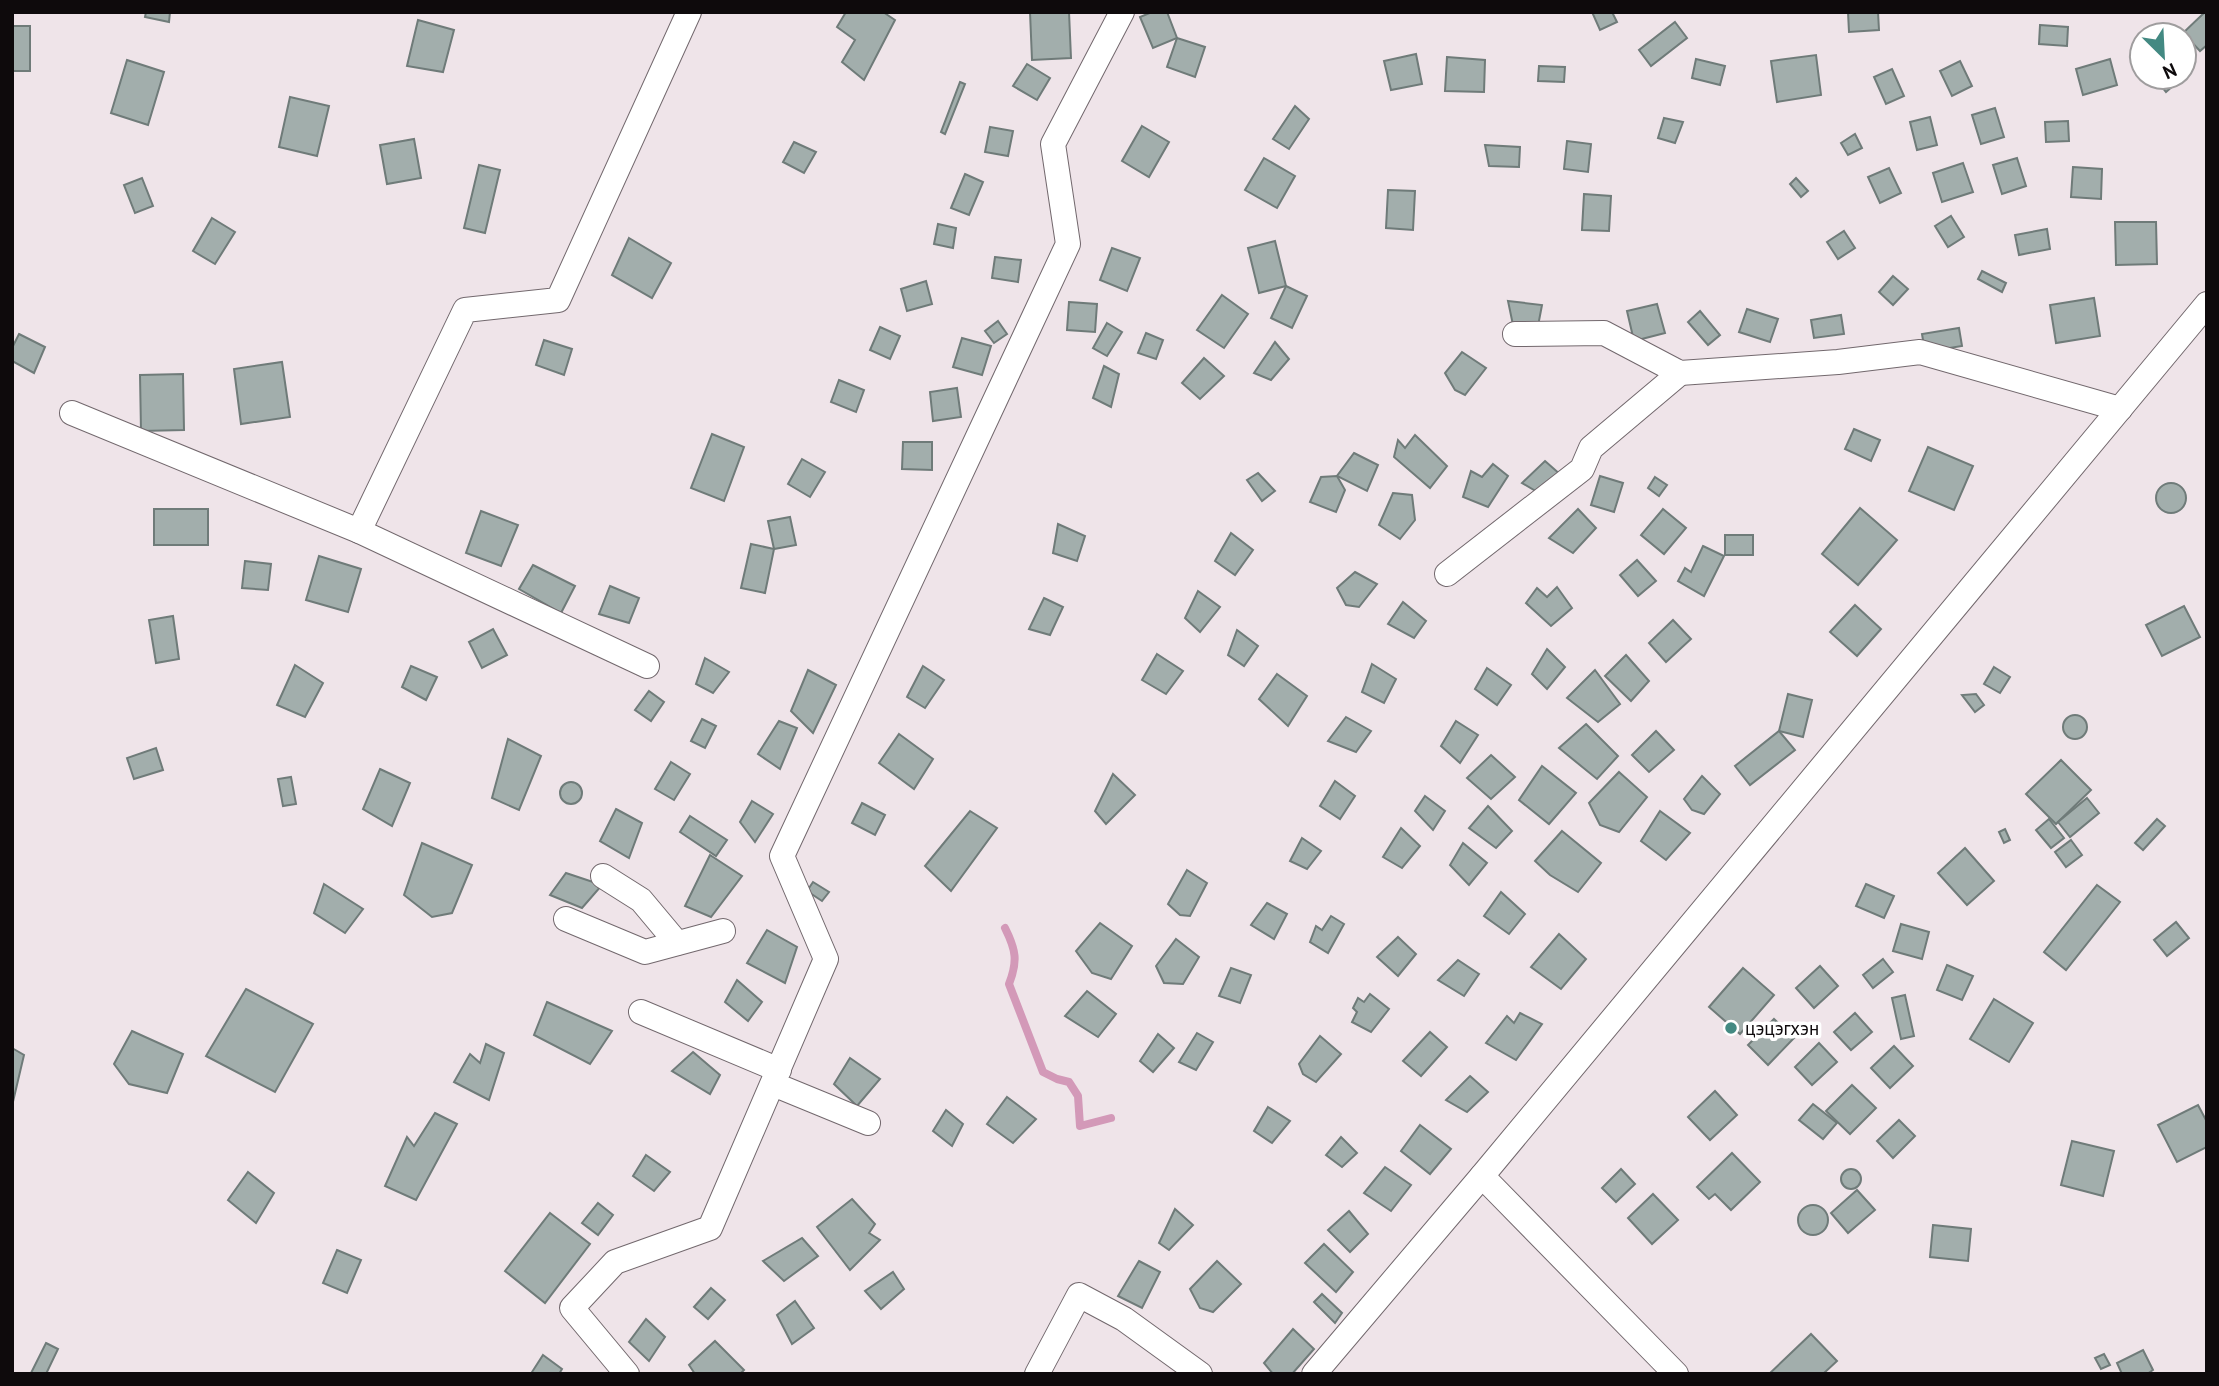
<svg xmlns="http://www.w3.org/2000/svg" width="2219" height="1386" font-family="'PT Sans',sans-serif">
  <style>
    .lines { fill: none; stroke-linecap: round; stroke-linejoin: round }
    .stream { stroke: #d399b8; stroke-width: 8 }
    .building { fill: #a2aeac; stroke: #6f7b79; stroke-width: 2 }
    .minor-casing { stroke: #72686d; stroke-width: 26 }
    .minor { stroke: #fff; stroke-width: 24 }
    .poi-dot { fill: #438982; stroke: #fff; stroke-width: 2.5 }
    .labels { text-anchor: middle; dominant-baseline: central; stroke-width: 7; stroke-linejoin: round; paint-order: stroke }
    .poi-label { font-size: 19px; fill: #0e0a0c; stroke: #fff; text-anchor: start }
  </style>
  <rect width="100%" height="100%" fill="#efe4e9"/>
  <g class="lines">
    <path class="stream" d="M1005 928C1016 950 1018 961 1009 984L1043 1072 1057 1079 1069 1082 1078 1096 1080 1126 1111 1118"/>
  </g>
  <g class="building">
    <path d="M146 12H170L169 22 145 17Z"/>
    <path d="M846 12H883L895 20 864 80 842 62 855 40 837 27Z"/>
    <path d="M1030 12H1069L1071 58 1032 60Z"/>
    <path d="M1152 12H1167L1177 38 1153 48 1140 17Z"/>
    <path d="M1592 12H1612L1617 22 1600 30Z"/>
    <path d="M1848 12H1878L1879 30 1849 32Z"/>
    <path d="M2205 12H2207V45L2200 51 2183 33Z"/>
    <path d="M418 20 454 30 443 72 407 66Z"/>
    <path d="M1675 22 1687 38 1651 66 1639 50Z"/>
    <path d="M2040 25 2068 27 2067 46 2039 44Z"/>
    <rect x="12" y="26" width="18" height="45"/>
    <path d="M1177 38 1205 47 1195 77 1167 67Z"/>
    <path d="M1416 54 1422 84 1391 90 1384 61Z"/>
    <path d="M1816 55 1821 95 1777 102 1771 61Z"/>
    <path d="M1447 57 1485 60 1484 92 1445 91Z"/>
    <path d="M1696 59 1725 66 1720 85 1692 78Z"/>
    <path d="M2110 59 2117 85 2083 95 2076 69Z"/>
    <path d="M127 60 164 72 148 125 111 113Z"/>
    <path d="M1960 61 1972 86 1952 96 1940 71Z"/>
    <path d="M1027 64 1050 78 1037 100 1013 86Z"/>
    <path d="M1539 66 1565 67 1564 82 1538 81Z"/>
    <path d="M1892 69 1904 96 1886 104 1874 77Z"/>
    <path d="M2154 77H2183L2166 92Z"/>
    <path d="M960 82 965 84 945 134 941 132Z"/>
    <path d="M290 97 329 106 317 156 279 147Z"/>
    <path d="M1295 106 1309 119 1289 149 1273 139Z"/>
    <path d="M1995 108 2004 137 1981 144 1972 115Z"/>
    <path d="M1930 117 1937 145 1917 150 1910 122Z"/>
    <path d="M1664 118 1683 122 1675 143 1658 138Z"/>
    <path d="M2068 121 2069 141 2046 142 2045 122Z"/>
    <path d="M1142 126 1169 142 1149 177 1122 161Z"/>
    <path d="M990 127 1013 131 1008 156 985 152Z"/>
    <path d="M1855 134 1862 148 1848 155 1841 143Z"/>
    <path d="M414 139 421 178 387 184 380 145Z"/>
    <path d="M1567 141 1591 144 1588 172 1564 169Z"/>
    <path d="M794 142 816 152 804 173 783 162Z"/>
    <path d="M1485 145 1520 147 1519 167 1489 166Z"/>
    <path d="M1264 158 1295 176 1277 208 1245 190Z"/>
    <path d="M2017 158 2026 186 2002 194 1993 165Z"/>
    <path d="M1963 163 1973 192 1942 202 1933 173Z"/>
    <path d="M479 165 500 170 485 233 464 228Z"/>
    <path d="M2073 167 2102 169 2101 199 2071 197Z"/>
    <path d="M1889 168 1901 193 1880 203 1868 177Z"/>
    <path d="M965 174 983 182 969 215 951 208Z"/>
    <path d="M142 178 153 206 135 213 124 185Z"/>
    <path d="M1796 178 1808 191 1801 197 1790 184Z"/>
    <path d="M1388 190 1415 191 1413 230 1386 228Z"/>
    <path d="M1584 194 1611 196 1609 231 1582 230Z"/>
    <path d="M1951 216 1964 237 1948 247 1935 226Z"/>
    <path d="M212 218 235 232 215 264 193 251Z"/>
    <path d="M2115 222H2156L2157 264 2116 265Z"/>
    <path d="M938 224 956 228 953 248 934 244Z"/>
    <path d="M2047 229 2050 249 2019 255 2015 235Z"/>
    <path d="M1844 231 1855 248 1838 259 1827 242Z"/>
    <path d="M629 238 671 263 652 298 612 275Z"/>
    <path d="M1275 241 1286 286 1259 293 1248 248Z"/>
    <path d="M1112 248 1140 258 1127 291 1100 280Z"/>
    <path d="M995 257 1021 260 1018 282 992 278Z"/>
    <path d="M1982 271 2006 283 2002 292 1978 279Z"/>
    <path d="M1893 276 1908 289 1893 305 1879 292Z"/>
    <path d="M926 281 932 304 907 311 901 289Z"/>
    <path d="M1286 286 1307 296 1292 328 1271 318Z"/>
    <path d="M1222 295 1248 314 1224 348 1197 330Z"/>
    <path d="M2094 298 2100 336 2056 343 2050 305Z"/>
    <path d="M1508 301 1542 305 1538 326 1513 325Z"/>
    <path d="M1069 302 1097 304 1095 332 1067 330Z"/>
    <path d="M1657 304 1665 333 1634 341 1627 311Z"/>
    <path d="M1747 309 1778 319 1770 342 1739 332Z"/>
    <path d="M1700 311 1720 335 1708 345 1688 322Z"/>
    <path d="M1841 315 1844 334 1814 338 1811 320Z"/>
    <path d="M998 321 1007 334 994 343 985 331Z"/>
    <path d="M1107 323 1122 332 1107 356 1093 348Z"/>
    <path d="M880 327 900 336 890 359 870 350Z"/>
    <path d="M1959 328 1962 346 1925 352 1922 334Z"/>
    <path d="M1146 333 1163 340 1156 359 1138 353Z"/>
    <path d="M19 334 45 347 34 373 12 361V348Z"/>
    <path d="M962 338 991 346 982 375 953 367Z"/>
    <path d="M544 340 572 349 564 375 536 365Z"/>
    <path d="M1275 342 1289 359 1271 380 1254 373Z"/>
    <path d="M1462 352 1486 368 1465 395 1455 390 1445 373Z"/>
    <path d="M1204 358 1224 376 1200 399 1182 383Z"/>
    <path d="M282 362 290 417 241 424 234 369Z"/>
    <path d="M1104 366 1119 374 1111 407 1093 398Z"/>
    <path d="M183 374 184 430 141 431 140 375Z"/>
    <path d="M839 380 864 390 856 412 831 402Z"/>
    <path d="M957 388 961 417 933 421 930 392Z"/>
    <path d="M1854 429 1880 440 1871 461 1845 449Z"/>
    <path d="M712 434 744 447 724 501 691 488Z"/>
    <path d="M1415 435 1447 466 1430 488 1394 457 1398 440 1405 448Z"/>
    <path d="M903 442H932V470L902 469Z"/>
    <path d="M1928 447 1973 466 1954 510 1909 491Z"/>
    <path d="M1354 453 1378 465 1367 491 1337 476Z"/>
    <path d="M802 459 825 472 810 497 788 484Z"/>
    <path d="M1545 461 1561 475 1544 496 1522 483Z"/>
    <path d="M1493 464 1508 476 1488 507 1463 497 1471 471 1482 477Z"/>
    <path d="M1258 473 1275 491 1262 501 1247 480Z"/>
    <path d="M1337 476 1345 490 1336 512 1310 502 1321 477Z"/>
    <path d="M1600 476 1623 483 1614 512 1591 505Z"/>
    <path d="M1655 477 1667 485 1659 496 1648 488Z"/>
    <circle cx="2171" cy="498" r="15"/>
    <path d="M1393 493 1412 495 1415 520 1400 539 1379 525Z"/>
    <path d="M1860 508 1897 540 1858 585 1822 554Z"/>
    <rect x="154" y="509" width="54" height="36"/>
    <path d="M1578 509 1596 528 1573 553 1549 538Z"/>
    <path d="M1663 509 1686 528 1664 554 1641 535Z"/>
    <path d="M481 511 518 525 501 566 466 553Z"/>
    <path d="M790 517 796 545 774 549 768 521Z"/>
    <path d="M1058 524 1085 536 1077 561 1053 553Z"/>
    <path d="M1231 533 1253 550 1235 575 1215 561Z"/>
    <rect x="1725" y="535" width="28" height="20"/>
    <path d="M751 544 774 549 765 593 741 588Z"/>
    <path d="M1703 546 1724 556 1704 596 1678 581 1685 568 1691 572Z"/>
    <path d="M319 556 361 569 348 612 306 600Z"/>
    <path d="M1637 560 1656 581 1638 596 1620 575Z"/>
    <path d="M245 561 271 564 268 590 242 588Z"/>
    <path d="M533 565 575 586 561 613 519 589Z"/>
    <path d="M1355 572 1377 584 1359 607 1346 605 1337 588Z"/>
    <path d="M610 586 639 598 629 623 599 614Z"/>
    <path d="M1557 587 1572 608 1551 626 1526 603 1537 588 1547 597Z"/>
    <path d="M1198 591 1220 607 1200 632 1185 618Z"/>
    <path d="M1044 598 1063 607 1050 635 1029 629Z"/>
    <path d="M1403 602 1426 621 1414 638 1388 624Z"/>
    <path d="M1855 605 1881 629 1857 656 1830 632Z"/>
    <path d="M2184 606 2200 637 2162 656 2146 625Z"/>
    <path d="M173 616 179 659 156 663 149 620Z"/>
    <path d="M1673 620 1691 639 1666 662 1649 643Z"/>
    <path d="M493 629 507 655 482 668 469 642Z"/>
    <path d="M1237 630 1258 646 1244 666 1228 655Z"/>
    <path d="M1547 649 1565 667 1547 689 1532 674Z"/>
    <path d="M1157 654 1183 671 1166 694 1142 680Z"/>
    <path d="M1626 655 1649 681 1631 701 1605 676Z"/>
    <path d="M705 658 729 672 713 693 696 684Z"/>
    <path d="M1372 664 1396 679 1384 703 1362 692Z"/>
    <path d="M295 665 323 683 305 717 277 705Z"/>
    <path d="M411 666 437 677 426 700 402 687Z"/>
    <path d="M923 666 944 680 925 708 907 697Z"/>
    <path d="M1994 667 2010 677 2000 693 1984 684Z"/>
    <path d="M1487 668 1511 685 1497 705 1475 689Z"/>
    <path d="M808 670 836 685 813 733 791 711Z"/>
    <path d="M1595 670 1620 704 1598 722 1567 698Z"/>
    <path d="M1277 674 1307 696 1288 726 1259 699Z"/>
    <path d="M649 691 664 702 651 721 635 710Z"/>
    <path d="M1788 694 1812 700 1803 737 1779 731Z"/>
    <path d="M1976 694 1984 705 1975 712 1962 695Z"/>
    <circle cx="2075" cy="727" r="12"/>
    <path d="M1346 717 1371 731 1356 752 1328 741Z"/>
    <path d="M702 719 716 726 705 748 691 741Z"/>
    <path d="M779 721 797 728 780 769 758 754Z"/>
    <path d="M1456 721 1478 735 1460 763 1441 746Z"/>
    <path d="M1586 724 1618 756 1597 779 1559 748Z"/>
    <path d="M1656 731 1674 750 1649 772 1632 755Z"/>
    <path d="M1779 731 1795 750 1750 785 1735 766Z"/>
    <path d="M899 734 933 759 914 789 879 763Z"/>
    <path d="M508 739 541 756 519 810 492 798Z"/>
    <path d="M156 748 163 770 134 779 127 758Z"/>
    <path d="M1491 755 1515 777 1491 799 1467 778Z"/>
    <path d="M2061 760 2091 790 2056 824 2026 794Z"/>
    <path d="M671 762 690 774 674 800 655 789Z"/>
    <path d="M1542 766 1576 793 1549 824 1519 800Z"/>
    <path d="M380 769 410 783 392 826 363 809Z"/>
    <path d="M1619 772 1647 797 1619 832 1600 825 1589 803Z"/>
    <path d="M1113 774 1135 795 1106 824 1095 811Z"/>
    <path d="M1702 776 1720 794 1704 814 1692 810 1684 799Z"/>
    <path d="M291 777 296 804 283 806 278 779Z"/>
    <path d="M1335 781 1355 796 1340 819 1320 806Z"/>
    <circle cx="571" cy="793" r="11"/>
    <path d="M1425 796 1445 811 1433 830 1415 811Z"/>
    <path d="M2087 798 2099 813 2070 837 2058 822Z"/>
    <path d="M752 801 773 814 755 842 740 822Z"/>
    <path d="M862 803 885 815 875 835 852 823Z"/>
    <path d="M1488 806 1512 831 1496 848 1469 828Z"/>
    <path d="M616 809 642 823 629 858 600 841Z"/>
    <path d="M970 811 997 828 951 891 925 866Z"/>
    <path d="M1660 811 1690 833 1666 860 1641 841Z"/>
    <path d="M690 816 727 840 716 856 680 832Z"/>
    <path d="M2049 819 2064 838 2051 848 2036 830Z"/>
    <path d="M2157 819 2165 826 2143 850 2135 843Z"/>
    <path d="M1401 828 1420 846 1402 868 1383 857Z"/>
    <path d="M2005 829 2010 840 2004 843 1999 832Z"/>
    <path d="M1562 831 1601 863 1578 892 1550 875 1535 861Z"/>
    <path d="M1302 838 1321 851 1307 869 1290 861Z"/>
    <path d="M2071 840 2082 855 2066 867 2055 852Z"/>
    <path d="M422 843 472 865 452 913 432 917 404 895Z"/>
    <path d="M1463 843 1487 863 1469 885 1450 865Z"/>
    <path d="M1965 848 1994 881 1967 905 1938 873Z"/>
    <path d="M710 855 742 876 711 917 685 906Z"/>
    <path d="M1187 870 1207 883 1190 916 1180 915 1168 904Z"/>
    <path d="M566 873 602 885 582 908 550 895Z"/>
    <path d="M813 882 829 892 822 901 807 891Z"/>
    <path d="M324 884 363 909 345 933 314 913Z"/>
    <path d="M1866 884 1894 896 1884 918 1856 906Z"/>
    <path d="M2097 885 2120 902 2066 970 2044 952Z"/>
    <path d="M1501 892 1525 914 1509 934 1484 916Z"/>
    <path d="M1267 903 1287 914 1274 939 1251 925Z"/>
    <path d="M1331 916 1344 924 1328 953 1310 942 1316 926 1322 930Z"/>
    <path d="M2176 922 2189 938 2167 956 2154 940Z"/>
    <path d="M1100 923 1132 946 1111 979 1092 973 1076 951Z"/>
    <path d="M1901 924 1929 932 1922 959 1893 951Z"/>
    <path d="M767 930 797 947 785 983 747 963Z"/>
    <path d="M1559 934 1586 959 1561 989 1531 967Z"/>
    <path d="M1398 937 1416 954 1398 976 1377 957Z"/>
    <path d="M1176 939 1199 957 1183 984 1164 983 1156 966Z"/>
    <path d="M1883 959 1893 972 1873 988 1863 975Z"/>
    <path d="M1458 960 1479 974 1464 996 1438 980Z"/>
    <path d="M1947 965 1973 976 1962 1000 1937 990Z"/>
    <path d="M1820 966 1838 986 1814 1008 1796 988Z"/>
    <path d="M1231 968 1251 975 1240 1003 1219 996Z"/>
    <path d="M1743 968 1774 995 1740 1034 1709 1007Z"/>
    <path d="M737 980 762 1002 748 1021 725 1002Z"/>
    <path d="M246 989 313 1024 275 1092 206 1056Z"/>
    <path d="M1087 991 1116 1014 1098 1037 1065 1016Z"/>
    <path d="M1370 994 1389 1009 1371 1032 1352 1022 1357 1012 1353 1008 1358 998 1364 1002Z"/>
    <path d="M1905 995 1914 1036 1901 1039 1892 998Z"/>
    <path d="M1994 999 2033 1023 2009 1062 1970 1039Z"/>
    <path d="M547 1002 612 1031 590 1064 534 1035Z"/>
    <path d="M1520 1013 1542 1024 1516 1060 1486 1043 1507 1016 1514 1023Z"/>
    <path d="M1855 1013 1872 1032 1851 1050 1834 1032Z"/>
    <path d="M1774 1019 1794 1038 1768 1065 1748 1045Z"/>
    <path d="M132 1031 183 1054 167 1093 129 1084 114 1064Z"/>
    <path d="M1430 1032 1447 1047 1421 1076 1403 1061Z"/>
    <path d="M1197 1033 1213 1042 1196 1070 1179 1062Z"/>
    <path d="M1158 1034 1174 1048 1153 1072 1140 1061Z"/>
    <path d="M1320 1036 1341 1054 1316 1082 1303 1074 1299 1064Z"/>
    <path d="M1819 1043 1837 1062 1812 1085 1795 1067Z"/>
    <path d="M486 1044 504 1053 489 1100 454 1082 470 1054 480 1063Z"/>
    <path d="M1894 1046 1913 1066 1890 1088 1871 1068Z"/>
    <path d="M12 1048 24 1055 12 1106Z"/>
    <path d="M693 1052 720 1075 710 1094 672 1071Z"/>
    <path d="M850 1058 880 1079 857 1106 834 1084Z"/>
    <path d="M1470 1076 1488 1092 1467 1112 1446 1100Z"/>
    <path d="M1852 1085 1876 1108 1850 1134 1826 1111Z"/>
    <path d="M1715 1091 1737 1115 1710 1140 1688 1117Z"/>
    <path d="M1007 1097 1036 1119 1013 1143 987 1124Z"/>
    <path d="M1813 1104 1837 1123 1823 1139 1799 1120Z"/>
    <path d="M2198 1105 2207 1122V1147L2177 1162 2158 1125Z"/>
    <path d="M1268 1107 1290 1121 1272 1143 1254 1131Z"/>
    <path d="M946 1110 963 1124 952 1146 933 1131Z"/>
    <path d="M435 1113 457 1124 416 1200 385 1186 407 1137 414 1146Z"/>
    <path d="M1899 1120 1915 1136 1893 1158 1877 1141Z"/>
    <path d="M1420 1125 1451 1149 1430 1174 1401 1151Z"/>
    <path d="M1341 1137 1357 1153 1342 1167 1326 1155Z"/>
    <path d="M2072 1141 2114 1151 2103 1196 2061 1185Z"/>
    <path d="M1732 1153 1760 1182 1731 1210 1715 1194 1709 1199 1697 1187Z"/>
    <path d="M646 1155 670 1172 654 1191 633 1176Z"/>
    <path d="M1385 1167 1411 1185 1391 1211 1364 1193Z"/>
    <circle cx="1851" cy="1179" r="10"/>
    <path d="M1621 1169 1635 1184 1616 1202 1602 1188Z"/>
    <path d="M248 1172 274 1193 256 1223 228 1200Z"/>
    <path d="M1857 1190 1875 1210 1848 1233 1831 1213Z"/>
    <path d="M1653 1194 1678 1220 1652 1244 1628 1218Z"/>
    <path d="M852 1199 875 1224 869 1233 880 1240 850 1270 817 1227Z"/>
    <path d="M598 1203 613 1215 598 1235 582 1223Z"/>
    <circle cx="1813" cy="1220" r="15"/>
    <path d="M1175 1209 1193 1225 1169 1250 1159 1243Z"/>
    <path d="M1349 1211 1368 1234 1350 1252 1328 1230Z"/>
    <path d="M550 1213 590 1244 545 1303 505 1271Z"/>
    <path d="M1933 1225 1971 1229 1968 1261 1930 1257Z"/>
    <path d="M802 1238 818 1256 784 1281 763 1261Z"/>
    <path d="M1324 1244 1353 1272 1336 1292 1305 1263Z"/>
    <path d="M337 1250 361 1260 347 1293 323 1283Z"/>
    <path d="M1139 1261 1160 1272 1142 1308 1118 1296Z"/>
    <path d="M1217 1261 1241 1284 1213 1312 1200 1308 1190 1289Z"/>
    <path d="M893 1272 904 1289 881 1309 865 1291Z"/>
    <path d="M711 1288 725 1300 708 1319 694 1307Z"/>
    <path d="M1322 1294 1342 1313 1335 1323 1314 1302Z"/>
    <path d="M795 1301 814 1328 792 1344 777 1315Z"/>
    <path d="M646 1319 665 1337 649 1361 629 1342Z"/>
    <path d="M1293 1329 1314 1349 1292 1374H1273L1264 1363Z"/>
    <path d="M1811 1334 1837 1361 1823 1374H1769Z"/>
    <path d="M715 1341 744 1370 740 1374H695L689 1365Z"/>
    <path d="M46 1343 58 1349 46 1374H33L31 1373Z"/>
    <path d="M2143 1350 2153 1370 2147 1374H2122L2117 1363Z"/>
    <path d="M2104 1354 2110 1365 2101 1369 2095 1358Z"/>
    <path d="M543 1355 562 1369 559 1374H534L532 1372Z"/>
  </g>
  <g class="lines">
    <g class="minor-casing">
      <g id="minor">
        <path d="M1515 334 1604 333 1680 373 1838 362 1920 352 2120 409"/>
        <path d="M72 413 359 531 647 666"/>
        <path d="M359 531 465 310 558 300 689 12"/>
        <path d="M1447 574 1582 469 1591 448 1680 373"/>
        <path d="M603 876 641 900 677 943"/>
        <path d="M566 919 645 952 723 931"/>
        <path d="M641 1012 779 1070"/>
        <path d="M773 1084 868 1123"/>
        <path d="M1482 1176 1676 1374"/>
        <path d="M627 1374 572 1308 615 1262 710 1228 826 959 782 856 1068 244 1053 144 1122 12"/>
        <path d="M1037 1374 1079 1295 1124 1319 1200 1374"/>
        <path d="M1314 1374 1482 1176 2207 304"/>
      </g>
    </g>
    <use href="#minor" class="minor"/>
  </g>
  <circle class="poi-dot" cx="1731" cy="1028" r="7"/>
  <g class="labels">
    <g class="poi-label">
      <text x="1745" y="1028">цэцэгхэн</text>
    </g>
  </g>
  <rect width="2219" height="1386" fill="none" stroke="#0e0a0c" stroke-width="28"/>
  <g transform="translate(2163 56) rotate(156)"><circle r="33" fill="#ffffff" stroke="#9f9d9e" stroke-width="2"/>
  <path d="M0-5L12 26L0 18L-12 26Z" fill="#438982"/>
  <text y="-10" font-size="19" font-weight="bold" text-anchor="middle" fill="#0e0a0c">N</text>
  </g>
</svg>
